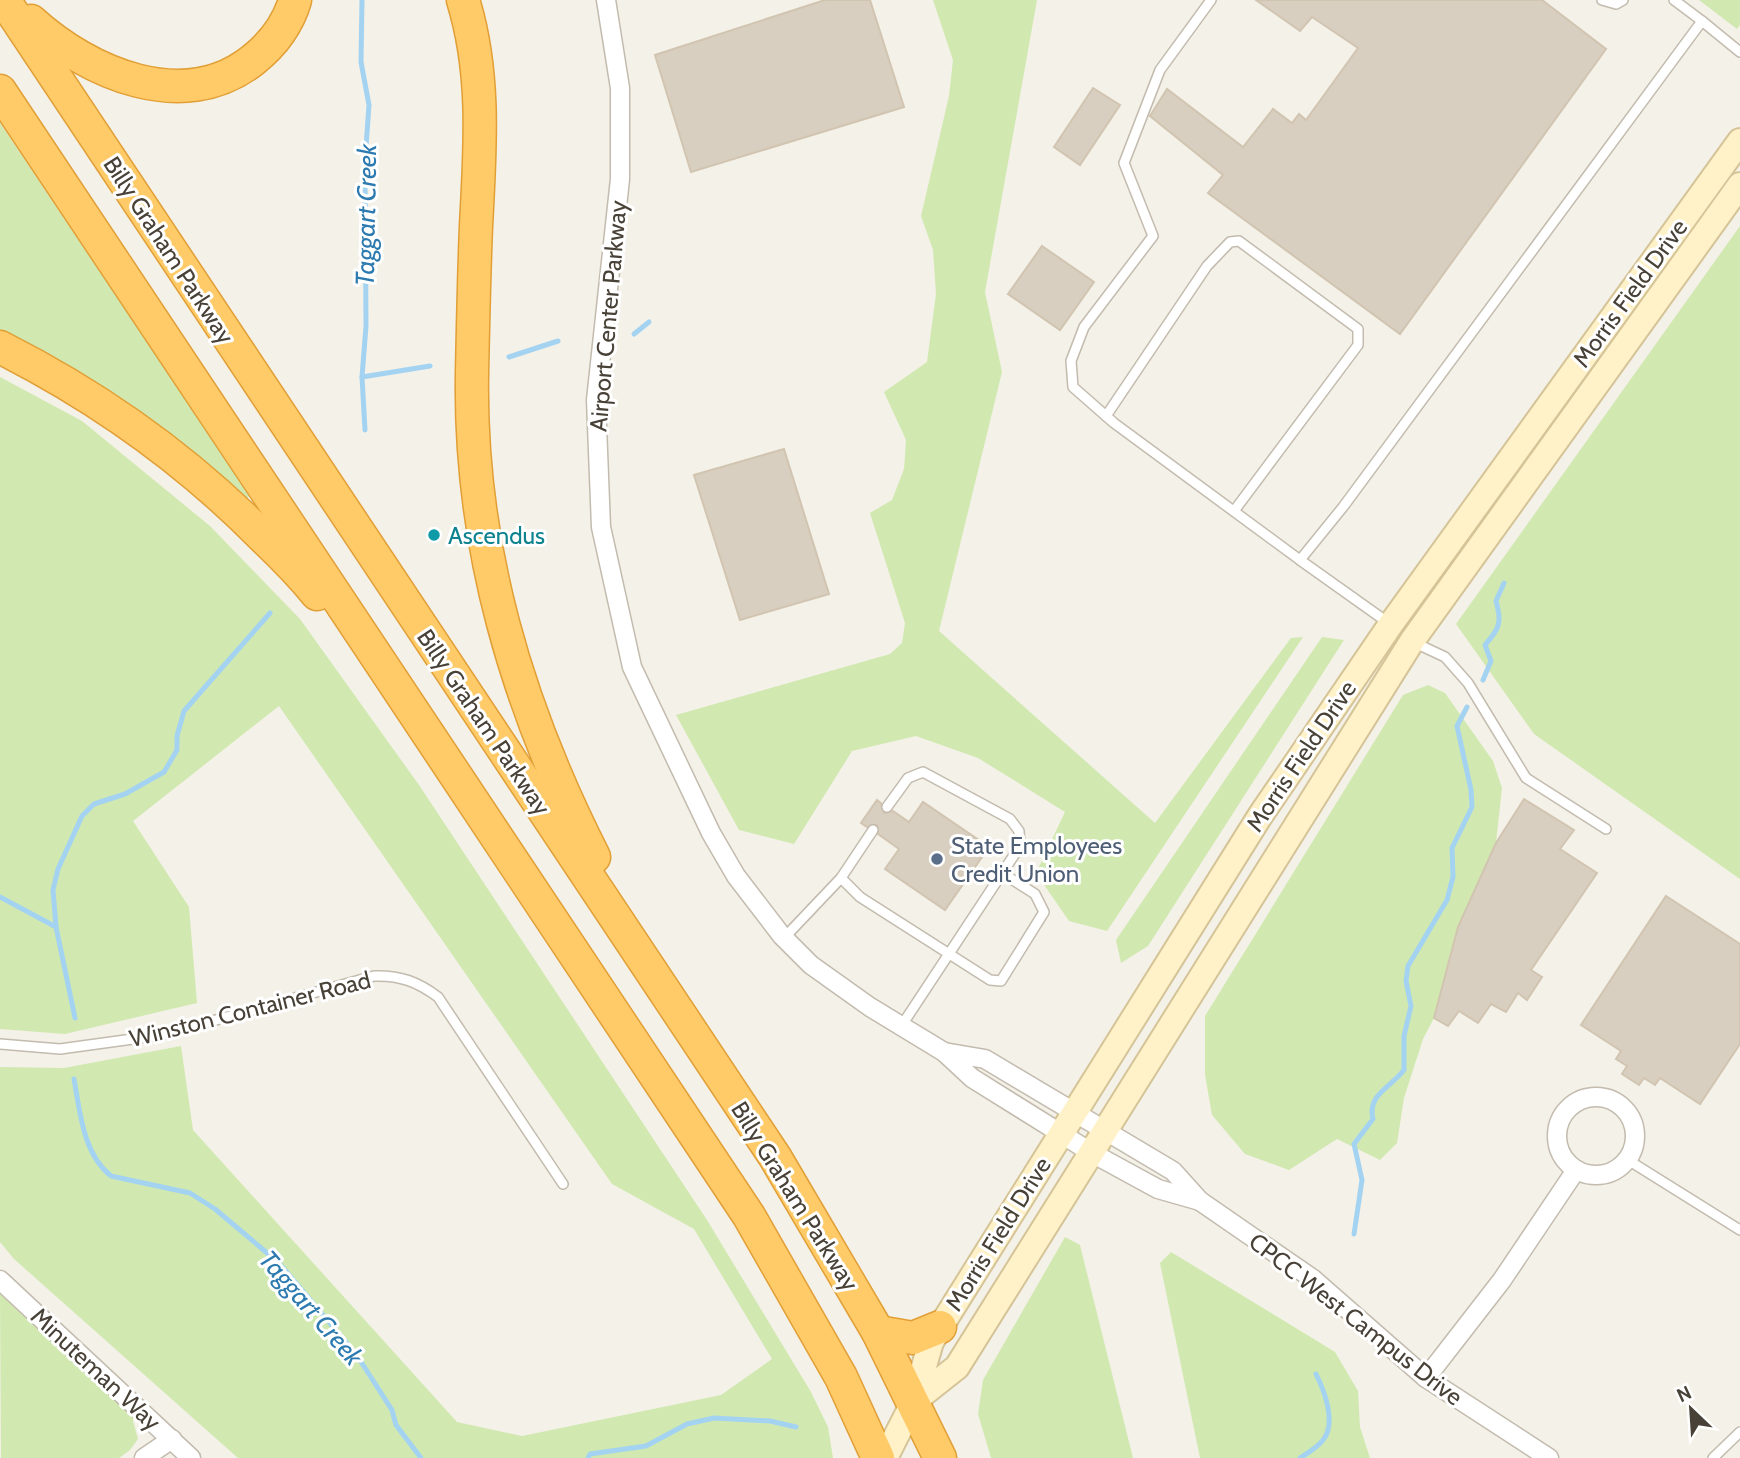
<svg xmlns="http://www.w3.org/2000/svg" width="1740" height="1458" font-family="Cabin,sans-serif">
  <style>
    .green { fill: #d1e9b0 }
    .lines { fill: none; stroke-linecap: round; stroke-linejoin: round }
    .stream { stroke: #a4d3f2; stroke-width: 5 }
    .building { fill: #d9cfc0; stroke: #d1c4b0; stroke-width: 2 }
    .lane-casing { stroke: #c3bbae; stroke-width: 12 }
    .street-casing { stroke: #c3bbae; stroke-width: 21 }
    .secondary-casing { stroke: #d5c497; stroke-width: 28 }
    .highway-casing { stroke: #e19f36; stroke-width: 35 }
    .lane { stroke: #fff; stroke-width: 9 }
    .street { stroke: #fff; stroke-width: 18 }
    .secondary { stroke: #fff1c8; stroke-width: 24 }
    .highway { stroke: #ffcb69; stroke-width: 32 }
    .culture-dot { fill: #0f9aa8; stroke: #fff; stroke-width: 2.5 }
    .service-dot { fill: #5c6f8a; stroke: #fff; stroke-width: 2.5 }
    .labels { text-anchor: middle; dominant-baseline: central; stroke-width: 6; stroke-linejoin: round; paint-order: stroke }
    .street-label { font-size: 24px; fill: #484137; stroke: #fff }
    .culture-label { font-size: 24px; fill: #0d838f; stroke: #fff; text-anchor: start }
    .service-label { font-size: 24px; fill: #4e5e75; stroke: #fff; text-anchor: start }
    .water-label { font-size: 26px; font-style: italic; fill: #2c7aaf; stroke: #fff }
  </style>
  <rect width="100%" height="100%" fill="#f4f1e8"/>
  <g class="green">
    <path d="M933 0H1037L985 292 1002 372 939 631 1155 823 1291 638 1303 637 1107 931 1069 921 1036 873 1065 812 978 758 916 736 852 751 794 844 739 830 676 715 890 654 902 643 905 623 870 513 892 500 904 469 906 440 884 392 927 362 936 294 933 250 921 216 949 96 953 60Z"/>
    <path d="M1699 0H1740V25L1737 29Z"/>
    <path d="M0 123 250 496 240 503 0 335Z"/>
    <path d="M1740 226V879L1534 734 1456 624Z"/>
    <path d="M0 377 82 421 210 526 300 619 419 785 707 1220 811 1392 828 1427 833 1458H238L14 1259 0 1242V1067L64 1068 181 1046 193 1130 457 1422 522 1436 721 1395 772 1359 694 1229 612 1184 279 706 133 821 189 907 197 1003 65 1034 0 1029Z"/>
    <path d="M1322 637 1344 640 1148 946 1121 963 1116 940Z"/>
    <path d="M1428 685 1445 693 1493 761 1502 788 1496 843 1458 927 1434 1018 1423 1039 1404 1098 1397 1143 1380 1160 1337 1139 1289 1170 1245 1154 1212 1115 1205 1075V1016L1403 695Z"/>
    <path d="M1065 1237 1080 1245 1133 1458H991L978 1414 983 1380Z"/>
    <path d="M1171 1252 1335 1352 1358 1391 1360 1427 1370 1458H1200L1160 1263Z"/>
    <path d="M0 1294 135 1418 133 1421 138 1439 130 1450 119 1458H1Z"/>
  </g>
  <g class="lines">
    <g class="stream">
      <path d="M362 0 361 62 369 105 365 161 366 326 362 377 365 430"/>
      <path d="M634 334 649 322"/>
      <path d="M509 357 558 341"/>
      <path d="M362 377 430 366"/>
      <path d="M1483 680 1491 661 1485 645C1500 628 1502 622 1496 601L1504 583"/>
      <path d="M0 897 56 927"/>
      <path d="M75 1018 56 927 53 890 58 869 82 816 94 804 125 794 164 772 177 750V736L184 711 270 613"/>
      <path d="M74 1079C80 1112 83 1154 111 1176L190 1193 215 1209 279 1263 356 1354 392 1410 396 1425 421 1458"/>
      <path d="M1354 1234 1362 1180 1354 1144 1373 1119C1367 1095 1390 1088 1404 1070V1036L1411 1006 1406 981 1408 966 1447 900 1453 877 1452 848 1472 807 1471 790 1457 726 1467 707"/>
      <path d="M588 1458 590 1454 646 1446 687 1424 714 1418 770 1421 796 1427"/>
      <path d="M1300 1458C1308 1453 1318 1447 1323 1440 1337 1423 1324 1390 1316 1374"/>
    </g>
  </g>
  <g class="building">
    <path d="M825 0H870L904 107 691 172 655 55Z"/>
    <path d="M1256 0H1542L1606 49 1400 334 1208 193 1223 175 1150 116 1167 89 1243 147 1273 109 1292 123 1299 114 1306 120 1358 48 1312 17 1300 31Z"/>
    <path d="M1093 88 1120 105 1080 165 1054 147Z"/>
    <path d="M1042 246 1094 282 1060 330 1008 294Z"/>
    <path d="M784 449 829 594 740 620 694 475Z"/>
    <path d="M1524 799 1574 830 1560 849 1597 873 1531 970 1542 977 1527 1000 1518 993 1506 1012 1491 1004 1478 1023 1459 1011 1448 1026 1434 1018 1458 927 1496 843Z"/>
    <path d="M877 800 881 803 884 813 893 811 909 822 923 802 989 847 945 910 885 869 899 849 878 834 877 825 867 827 861 823Z"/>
    <path d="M1666 896 1740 944V1044L1700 1104 1660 1078 1655 1085 1644 1078 1639 1085 1622 1074 1627 1066 1616 1059 1621 1051 1581 1025Z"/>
  </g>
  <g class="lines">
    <g class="lane-casing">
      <g id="lane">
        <path d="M1211 0 1160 70 1124 163 1153 236 1084 327 1071 361 1073 387 1114 423 1300 560"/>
        <path d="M1602 0 1616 4 1623 0"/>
        <path d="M1674 0 1702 21"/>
        <path d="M1106 416 1207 266 1230 242 1239 241 1358 329V345L1234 511"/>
        <path d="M1390 624 1300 560 1343 507 1702 21 1740 52"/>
        <path d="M1413 642 1445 657 1468 683 1526 778 1606 829"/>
        <path d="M887 807 908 778 923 772 1010 819 1019 831 1020 846 902 1025"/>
        <path d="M841 878 860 897 990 980 1001 981 1044 912 1035 894 1002 873"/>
        <path d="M784 938 841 878 873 830"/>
        <path d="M0 1044 60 1049 162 1035 374 976C400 975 418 982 438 997L563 1184"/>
        <path d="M1628 1160 1740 1230"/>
        <path d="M1713 1458 1740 1432"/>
      </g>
    </g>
    <g class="street-casing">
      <g id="street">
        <path d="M606 0 620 88V179L596 400 601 527 632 667 711 833 736 876 782 936 811 965 870 1007 944 1052 972 1078 1092 1153 1158 1189 1200 1201"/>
        <path d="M944 1052 985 1059 1173 1171 1200 1201 1313 1279 1426 1378 1549 1458"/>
        <circle cx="1596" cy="1136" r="39"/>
        <path d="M0 1280 191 1458"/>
        <path d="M1426 1378 1502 1280 1576 1170"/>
        <path d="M144 1458 172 1439"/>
      </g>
    </g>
    <g class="secondary-casing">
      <g id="secondary">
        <path d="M914 1401 957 1367 1412 641 1740 185"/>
        <path d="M885 1458 914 1401 931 1342 1260 816 1391 624 1740 141"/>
      </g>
    </g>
    <g class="highway-casing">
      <g id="highway">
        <path d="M4 0 775 1157 878 1332 940 1458"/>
        <path d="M463 0C486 74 480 150 476 226 474 275 473 325 472 374 469 546 517 705 594 857"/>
        <path d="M31 21C88 73 184 115 253 60 273 44 288 24 295 0"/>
        <path d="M0 91 749 1216 841 1377 878 1458"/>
        <path d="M0 347C99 397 184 457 262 536 281 554 300 573 317 594"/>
        <path d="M878 1332 913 1338 940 1327"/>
      </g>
    </g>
    <use href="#lane" class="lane"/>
    <use href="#street" class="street"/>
    <use href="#secondary" class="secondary"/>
    <use href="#highway" class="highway"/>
  </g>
  <circle class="culture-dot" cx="434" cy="535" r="7"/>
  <circle class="service-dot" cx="937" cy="859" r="7"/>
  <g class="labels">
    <g class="street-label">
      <text transform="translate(169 250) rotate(57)">Billy Graham Parkway</text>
      <text transform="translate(1630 293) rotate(-54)">Morris Field Drive</text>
      <text transform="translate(608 316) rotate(-85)">Airport Center Parkway</text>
      <text transform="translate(484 722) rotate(56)">Billy Graham Parkway</text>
      <text transform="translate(1301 756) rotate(-56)">Morris Field Drive</text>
      <text transform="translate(250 1009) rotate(-14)">Winston Container Road</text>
      <text transform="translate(795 1196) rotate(58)">Billy Graham Parkway</text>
      <text transform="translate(998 1234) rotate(-58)">Morris Field Drive</text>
      <text transform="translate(1356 1319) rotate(38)">CPCC West Campus Drive</text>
      <text transform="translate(96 1369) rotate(43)">Minuteman Way</text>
    </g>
    <g class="culture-label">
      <text x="448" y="535">Ascendus</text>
    </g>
    <g class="service-label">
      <text x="951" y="845">State Employees<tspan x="951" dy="28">Credit Union</tspan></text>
    </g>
    <g class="water-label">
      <text transform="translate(366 215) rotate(-89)">Taggart Creek</text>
      <text transform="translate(311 1308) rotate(49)">Taggart Creek</text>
    </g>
  </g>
  <g transform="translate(1691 1409) rotate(335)" stroke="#ffffff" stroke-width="5" paint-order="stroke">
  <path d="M0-5L12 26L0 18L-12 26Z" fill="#484137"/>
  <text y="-10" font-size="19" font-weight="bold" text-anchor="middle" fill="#484137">N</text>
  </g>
</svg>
